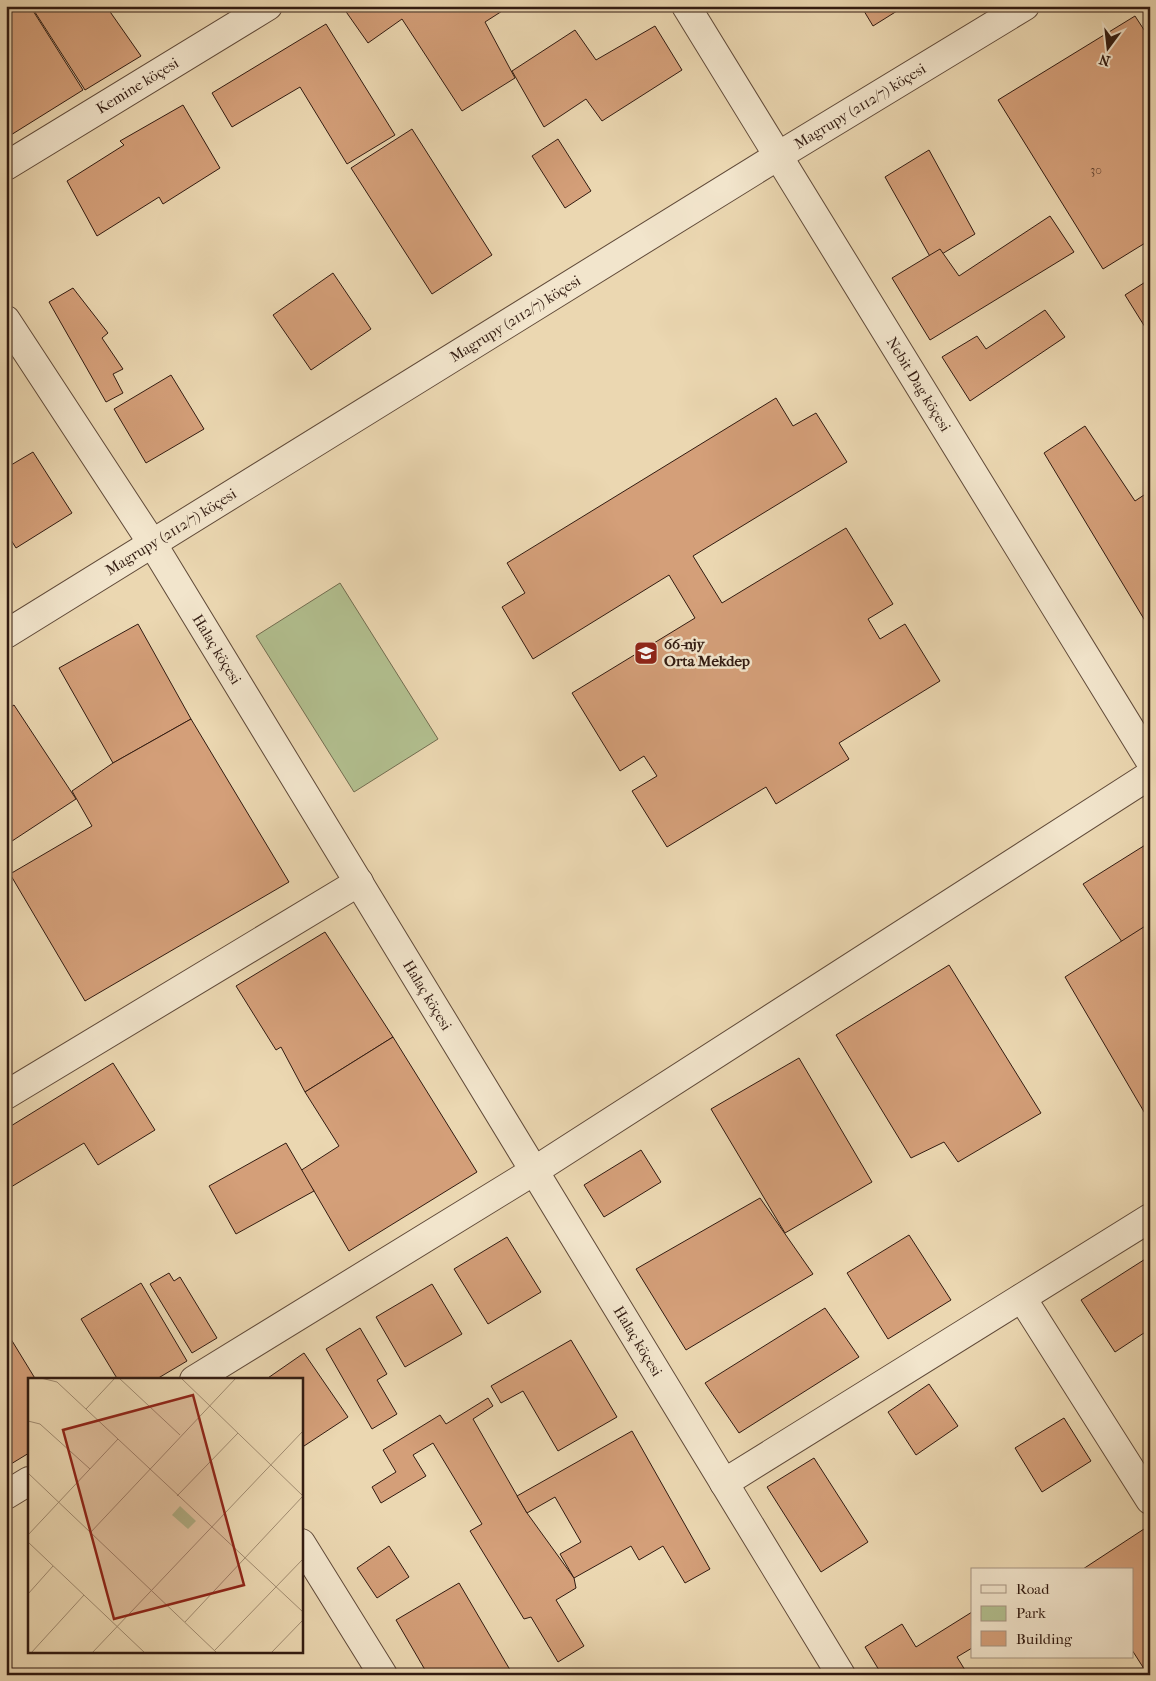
<svg xmlns="http://www.w3.org/2000/svg" width="1156" height="1681" font-family="'IM FELL French Canon',serif">
  <style>
    .green { fill: #b2bf8f; stroke: #726d50 }
    .building { fill: #d49f79; stroke: #321b11 }
    .lines { fill: none; stroke-linecap: round; stroke-linejoin: round }
    .minor-casing { stroke: #604a39; stroke-width: 30 }
    .minor { stroke: #f2e5cc; stroke-width: 28 }
    .labels { text-anchor: middle; dominant-baseline: central; stroke-width: 5; stroke-linejoin: round; paint-order: stroke }
    .number-label { font-size: 12px; fill: #5a3c2b }
    .street-label { font-size: 15px; fill: #321b11; stroke: #f2e5cc }
    .poi-label { font-size: 15px; font-weight: bold; fill: #321b11; stroke: #f2e5cc; text-anchor: start }
    .inset-road { fill: none; stroke: #a18c71; stroke-width: 1 }
    .view { fill: #8f2418; fill-opacity: 0.15; stroke: #8f2418; stroke-width: 2.5 }
    .inset-edge { fill: none; stroke: #321b11; stroke-width: 2.5 }
  </style>
  <rect width="100%" height="100%" fill="#ebd7b1"/>
  <filter id="stains"><feTurbulence type="fractalNoise" baseFrequency=".004" numOctaves="4"/><feColorMatrix values="0 0 0 0 .2 0 0 0 0 .09 0 0 0 0 .02 0 0 0 .5 -.17"/></filter>
  <radialGradient id="worn" r=".72"><stop offset=".6" stop-color="#630" stop-opacity="0"/><stop offset="1" stop-color="#630" stop-opacity=".3"/></radialGradient>
  <path class="green" d="M340 583 438 739 354 792 256 636Z"/>
  <g class="building">
    <path d="M6 6H30L83 90 6 138Z"/>
    <path d="M31 6H106L141 56 85 90Z"/>
    <path d="M342 6H510L485 22 515 78 462 111 402 19 368 43Z"/>
    <path d="M861 6H905L873 26Z"/>
    <path d="M1135 16 1150 39V240L1103 269 998 100Z"/>
    <path d="M326 24 395 135 347 164 300 87 232 127 212 93Z"/>
    <path d="M655 26 682 70 602 121 586 99 544 127 512 71 575 30 596 60Z"/>
    <path d="M183 105 220 168 163 204 159 197 97 236 67 181 124 145 120 141Z"/>
    <path d="M412 129 492 255 432 294 351 168Z"/>
    <path d="M558 139 591 191 565 208 532 156Z"/>
    <path d="M929 150 975 234 932 260 885 177Z"/>
    <path d="M1050 216 1074 252 930 340 892 278 940 249 959 276Z"/>
    <path d="M333 273 371 329 311 370 273 315Z"/>
    <path d="M1150 279V335L1125 295Z"/>
    <path d="M73 288 108 333 102 338 123 369 113 374 123 393 106 402 49 302Z"/>
    <path d="M1045 310 1065 337 970 401 942 357 977 336 986 349Z"/>
    <path d="M171 375 204 429 146 463 114 409Z"/>
    <path d="M776 398 793 426 816 413 847 462 693 556 722 603 846 528 893 604 868 619 880 639 905 624 940 681 839 743 849 759 776 804 766 787 667 847 632 791 657 776 644 756 620 771 572 693 695 618 669 575 533 659 502 607 525 593 507 563Z"/>
    <path d="M1085 426 1135 501 1150 491V629L1044 453Z"/>
    <path d="M33 452 72 513 16 548 6 532V468Z"/>
    <path d="M138 624 191 719 113 763 59 668Z"/>
    <path d="M14 705 76 799 6 845V710Z"/>
    <path d="M191 719 289 882 85 1001 10 874 92 826 72 791 113 763Z"/>
    <path d="M1150 842V924L1122 942 1083 884Z"/>
    <path d="M1150 923V1122L1065 977Z"/>
    <path d="M325 932 393 1037 305 1092 281 1047 276 1050 236 986Z"/>
    <path d="M949 965 1041 1113 958 1162 944 1142 911 1158 836 1035Z"/>
    <path d="M393 1037 477 1172 349 1251 314 1191 300 1171 339 1146 305 1092Z"/>
    <path d="M799 1058 872 1182 785 1233 711 1109Z"/>
    <path d="M113 1063 155 1130 98 1165 84 1143 6 1190V1129Z"/>
    <path d="M286 1143 314 1191 236 1234 209 1186Z"/>
    <path d="M641 1150 661 1182 604 1217 584 1185Z"/>
    <path d="M760 1198 813 1274 686 1350 636 1269Z"/>
    <path d="M909 1235 951 1300 888 1339 847 1273Z"/>
    <path d="M507 1237 541 1292 488 1324 454 1269Z"/>
    <path d="M1150 1256V1329L1115 1352 1081 1300Z"/>
    <path d="M169 1273 174 1281 180 1277 217 1338 192 1353 150 1284Z"/>
    <path d="M141 1283 187 1361 155 1380H118L81 1319Z"/>
    <path d="M432 1284 462 1334 405 1367 376 1317Z"/>
    <path d="M825 1308 859 1357 739 1433 705 1383Z"/>
    <path d="M360 1328 387 1374 377 1380 397 1414 372 1429 326 1349Z"/>
    <path d="M6 1331 36 1380H29V1453L6 1467Z"/>
    <path d="M571 1340 617 1417 558 1451 523 1391 501 1403 491 1386Z"/>
    <path d="M304 1353 348 1417 301 1448V1380H265Z"/>
    <path d="M929 1384 958 1426 916 1455 888 1412Z"/>
    <path d="M488 1398 493 1406 473 1419 527 1513 574 1578 576 1588 556 1600 584 1646 558 1662 531 1617 524 1619 470 1531 482 1524 433 1443 413 1455 426 1476 381 1503 372 1487 396 1472 383 1450 440 1415 446 1424Z"/>
    <path d="M1064 1418 1091 1461 1042 1492 1015 1448Z"/>
    <path d="M632 1431 710 1569 685 1583 663 1546 639 1560 631 1546 574 1578 560 1554 581 1542 555 1497 527 1513 517 1496Z"/>
    <path d="M814 1458 868 1542 821 1572 767 1487Z"/>
    <path d="M1144 1529 1150 1539V1675H1148L1132 1650V1570L1083 1569Z"/>
    <path d="M389 1546 409 1577 377 1598 357 1568Z"/>
    <path d="M459 1583 513 1675H428L396 1620Z"/>
    <path d="M972 1612V1648L957 1657 968 1675H882L865 1647 902 1624 916 1647Z"/>
  </g>
  <g class="lines">
    <g class="minor-casing">
      <g id="minor">
        <path id="s1" d="M686 6 1150 761"/>
        <path id="s2" d="M6 166 268 6"/>
        <path id="s3" d="M6 320 152 543 841 1675"/>
        <path id="s4" d="M6 634 778 156 1025 6"/>
        <path d="M6 1095 359 882"/>
        <path d="M1022 1298 1150 1500"/>
        <path d="M194 1380 534 1171 1150 775"/>
        <path d="M724 1483 1150 1218"/>
        <path d="M6 1495 29 1481"/>
        <path d="M301 1543 383 1675"/>
      </g>
    </g>
    <use href="#minor" class="minor"/>
  </g>
  <defs>
    <g id="school-square" transform="scale(1.25)"><rect x="-9" y="-9" width="18" height="18" rx="4" fill="#8f2418" stroke="#f2e5cc"/><path d="M0-5L7-2L0 1L-7-2ZM-4 1L0 2.5L4 1V4Q0 6-4 4Z" fill="#fff"/></g>
  </defs>
  <g fill-rule="evenodd">
    <use href="#school-square" x="646" y="653"/>
  </g>
  <g class="labels">
    <g class="number-label">
      <text x="1096" y="170">30</text>
    </g>
    <g class="street-label">
      <text stroke="none"><textPath href="#s2" startOffset="154">Kemine köçesi</textPath></text>
      <text stroke="none"><textPath href="#s4" startOffset="1004">Magrupy (2112/7) köçesi</textPath></text>
      <text stroke="none"><textPath href="#s4" startOffset="599">Magrupy (2112/7) köçesi</textPath></text>
      <text stroke="none"><textPath href="#s1" startOffset="444">Nebit Dag köçesi</textPath></text>
      <text stroke="none"><textPath href="#s4" startOffset="194">Magrupy (2112/7) köçesi</textPath></text>
      <text stroke="none"><textPath href="#s3" startOffset="391">Halaç köçesi</textPath></text>
      <text stroke="none"><textPath href="#s3" startOffset="796">Halaç köçesi</textPath></text>
      <text stroke="none"><textPath href="#s3" startOffset="1201">Halaç köçesi</textPath></text>
    </g>
    <g class="poi-label">
      <text x="664" y="644">66-njy<tspan x="664" dy="17">Orta Mekdep</tspan></text>
    </g>
  </g>
  <g transform="translate(28 1378)">
    <rect width="275" height="275" fill="#ebd7b1"/>
    <path d="M152 128 168 143 160 151 144 137Z" fill="#b2bf8f"/>
    <path class="inset-road" d="M13 0 29 4 275 234M91 0 152 57M153 0 275 118M58 31 87 0M0 43 12 46 62 91M0 95 189 275M149 118 210 55M62 155 208 0M0 157 90 61M0 164 117 275M0 216 25 188M157 244 275 118M187 272 275 181M3 275 56 217M64 275 275 53M243 275 275 242"/>
    <path class="view" d="M165 17 216 207 86 241 35 52Z"/>
    <rect width="275" height="275" class="inset-edge"/>
  </g>
  <rect width="1156" height="1681" fill="none" stroke="#ebd7b1" stroke-width="25"/>
  <rect x="8" y="8" width="1141" height="1666" fill="none" stroke="#321b11" stroke-width="2.5"/>
  <rect x="12" y="12" width="1131" height="1656" fill="none" stroke="#321b11"/>
  <rect x="971" y="1568" width="162" height="90" fill="#f2e5cc" stroke="#a59481"/>
  <rect x="981" y="1585" width="25" height="8" fill="#f2e5cc" stroke="#a59481"/>
  <text x="1016" y="1594" font-size="15" fill="#321b11">Road</text>
  <rect x="981" y="1606" width="25" height="15" fill="#b2bf8f" stroke="#a59481"/>
  <text x="1016" y="1618" font-size="15" fill="#321b11">Park</text>
  <rect x="981" y="1631" width="25" height="15" fill="#d49f79" stroke="#a59481"/>
  <text x="1016" y="1644" font-size="15" fill="#321b11">Building</text>
  <g transform="translate(1108 48) rotate(195)" stroke="#f2e5cc" stroke-width="4" paint-order="stroke">
  <path d="M0-4L9 19L0 12L-9 19Z" fill="#321b11"/>
  <text y="-8" font-size="14" font-weight="bold" text-anchor="middle" fill="#321b11">N</text>
  </g>
  <rect width="100%" height="100%" filter="url(#stains)"/>
  <rect width="100%" height="100%" fill="url(#worn)"/>
</svg>
